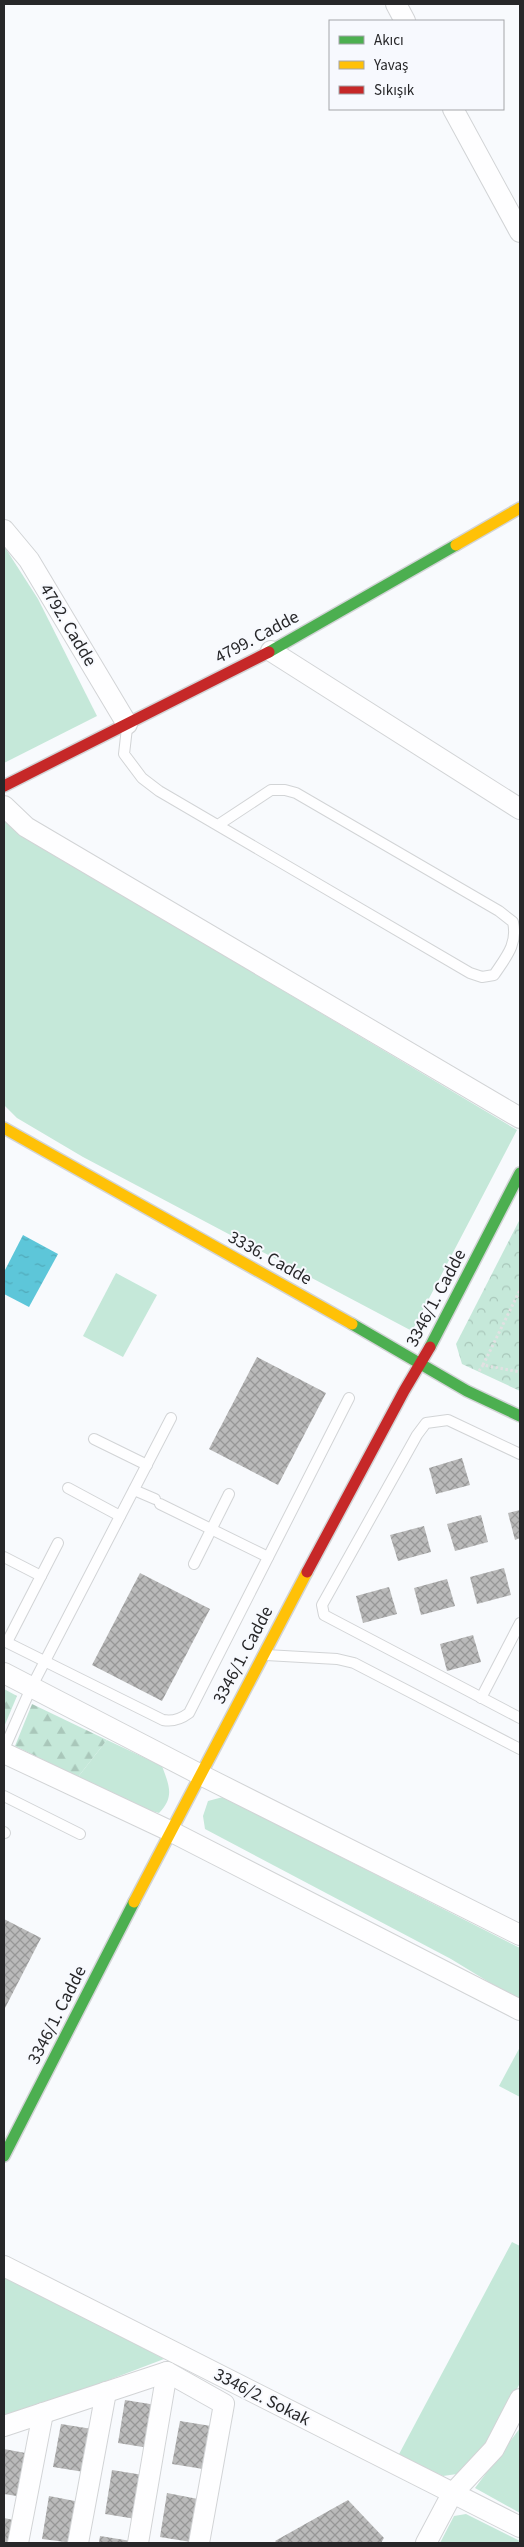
<svg xmlns="http://www.w3.org/2000/svg" width="524" height="2547" font-family="'Source Sans 3',sans-serif">
  <style>
    .grass { fill: #c5e8d9 }
    .forest { fill: url(#forest-firs) }
    .park { fill: url(#park-crowns) }
    .water { fill: url(#water-ripples) }
    .building { fill: url(#building-cross-hatch) }
    .lines { fill: none; stroke-linecap: round; stroke-linejoin: round }
    .lane-casing { stroke: #d2d4d6; stroke-width: 12 }
    .street-casing { stroke: #d2d4d6; stroke-width: 22 }
    .fast-casing { stroke: #d2d4d6; stroke-width: 14 }
    .slow-casing { stroke: #d2d4d6; stroke-width: 14 }
    .jam-casing { stroke: #d2d4d6; stroke-width: 14 }
    .path { stroke: #e1e1e2; stroke-width: 3; stroke-dasharray: 2.5 2.5; stroke-linecap: butt }
    .lane { stroke: #fefeff; stroke-width: 10 }
    .street { stroke: #fefeff; stroke-width: 20 }
    .fast { stroke: #4caf50; stroke-width: 11 }
    .slow { stroke: #ffc107; stroke-width: 11 }
    .jam { stroke: #c62828; stroke-width: 11 }
    .labels { text-anchor: middle; dominant-baseline: central; stroke-width: 4; stroke-linejoin: round; paint-order: stroke }
    .street-label { font-size: 18px; fill: #272729; stroke: #f7f9fe }
  </style>
  <defs>
    <pattern id="forest-firs" width="22" height="20" patternUnits="userSpaceOnUse" patternTransform="scale(1.25)"><rect width="22" height="20" fill="#c5e8d9"/><path d="M5 1l3.5 6h-7zM16 11l3.5 6h-7z" fill="#a9c7ba"/></pattern>
    <pattern id="park-crowns" width="20" height="18" patternUnits="userSpaceOnUse" patternTransform="scale(1.25)"><rect width="20" height="18" fill="#c5e8d9"/><path d="M2 6a3 3 0 1 1 6 0M12 15a3 3 0 1 1 6 0" fill="none" stroke="#a9c7ba"/></pattern>
    <pattern id="water-ripples" width="26" height="14" patternUnits="userSpaceOnUse" patternTransform="scale(1.25)"><rect width="26" height="14" fill="#5dc6d9"/><path d="M2 4q2-2 4 0t4 0M15 11q2-2 4 0t4 0" fill="none" stroke="#51aaba"/></pattern>
    <pattern id="building-cross-hatch" width="8" height="8" patternUnits="userSpaceOnUse" patternTransform="scale(1.25)"><rect width="8" height="8" fill="#bababa"/><path d="M0 0l8 8M0 8l8-8" fill="none" stroke="#979797"/></pattern>
  </defs>
  <rect width="100%" height="100%" fill="#f8fafd"/>
  <g class="grass">
    <path d="M4 546 38 599 97 716 4 763Z"/>
    <path d="M4 820 24 836 517 1130 412 1331 83 1157 17 1118 4 1105Z"/>
    <path d="M116 1273 157 1295 123 1357 83 1336Z"/>
    <path d="M107 1740 162 1766C169 1785 175 1797 159 1813L133 1806 78 1777Z"/>
    <path d="M223 1797 520 1948V2001L451 1959 205 1829 203 1816 208 1801Z"/>
    <path d="M520 2047V2097L499 2086Z"/>
    <path d="M512 2242 520 2246V2383L489 2443 464 2473 443 2476 398 2456Z"/>
    <path d="M4 2274 164 2359 4 2420Z"/>
    <path d="M520 2428V2513L475 2488Z"/>
    <path d="M466 2514 520 2541V2543H440L454 2516Z"/>
  </g>
  <g class="forest">
    <path d="M4 1689 17 1696 4 1727Z"/>
    <path d="M32 1704 107 1740 78 1777 15 1746Z"/>
  </g>
  <path class="park" d="M520 1219V1391L462 1364 456 1344Z"/>
  <path class="water" d="M23 1235 58 1254 29 1307 4 1294V1272Z"/>
  <g class="building">
    <path d="M257 1357 326 1393 278 1485 209 1449Z"/>
    <path d="M462 1458 470 1485 436 1494 429 1468Z"/>
    <path d="M520 1510V1538L515 1540 508 1513Z"/>
    <path d="M481 1515 488 1542 455 1551 447 1524Z"/>
    <path d="M424 1526 431 1552 398 1561 390 1535Z"/>
    <path d="M504 1568 511 1595 477 1604 470 1577Z"/>
    <path d="M140 1573 210 1609 162 1701 92 1665Z"/>
    <path d="M447 1579 455 1606 421 1615 414 1588Z"/>
    <path d="M389 1587 397 1614 363 1623 356 1596Z"/>
    <path d="M473 1635 481 1662 447 1671 440 1644Z"/>
    <path d="M4 1919 41 1938 4 2010Z"/>
    <path d="M125 2400 156 2405 149 2448 118 2443Z"/>
    <path d="M180 2421 211 2426 203 2469 172 2464Z"/>
    <path d="M61 2424 92 2429 84 2472 53 2467Z"/>
    <path d="M4 2449 31 2454 23 2497 4 2494Z"/>
    <path d="M112 2470 143 2475 136 2519 105 2514Z"/>
    <path d="M167 2493 198 2499 191 2542 160 2537Z"/>
    <path d="M49 2496 80 2502 73 2543 42 2539Z"/>
    <path d="M348 2500 384 2538 381 2543H277L275 2541Z"/>
    <path d="M4 2518 18 2521 15 2543H4Z"/>
    <path d="M100 2536 131 2541V2543H99Z"/>
  </g>
  <g class="lines">
    <g class="lane-casing">
      <g id="lane">
        <path d="M127 728 124 754 142 778 159 791 470 973 482 977 494 975C506 957 518 944 513 922L499 911 296 793 285 790H271L218 825"/>
        <path d="M94 1439 147 1465"/>
        <path d="M520 1454 448 1420 426 1423 417 1435 322 1605 324 1615 520 1718"/>
        <path d="M68 1488 120 1516"/>
        <path d="M134 1490 155 1499"/>
        <path d="M160 1504 268 1557"/>
        <path d="M4 1557 41 1576"/>
        <path d="M194 1564 229 1494"/>
        <path d="M4 1641 163 1720C173 1722 181 1719 189 1713L349 1398"/>
        <path d="M7 1642 58 1543"/>
        <path d="M266 1655 337 1659 354 1663 520 1749"/>
        <path d="M481 1698 520 1623"/>
        <path d="M4 1749 31 1688 171 1418"/>
        <path d="M4 1796 80 1834"/>
        <path d="M4 1832 5 1833"/>
      </g>
    </g>
    <g class="street-casing">
      <g id="street">
        <path d="M396 4 405 21"/>
        <path d="M453 109 520 232"/>
        <path d="M4 530 29 560 127 724"/>
        <path d="M271 651 520 809"/>
        <path d="M4 806 26 827 520 1118"/>
        <path d="M4 1673 199 1774 520 1935"/>
        <path d="M4 1753 172 1832 520 2010"/>
        <path d="M4 2266 520 2527"/>
        <path d="M4 2426 167 2372 224 2404 199 2543"/>
        <path d="M18 2543 43 2413"/>
        <path d="M78 2543 106 2392"/>
        <path d="M138 2543 167 2372"/>
        <path d="M426 2543 452 2494 494 2449 520 2399"/>
      </g>
    </g>
    <g class="fast-casing">
      <g id="fast">
        <path d="M269 652 456 545"/>
        <path d="M352 1324 467 1391 520 1416"/>
        <path d="M430 1347 520 1173"/>
        <path d="M4 2156 134 1902"/>
      </g>
    </g>
    <g class="slow-casing">
      <g id="slow">
        <path d="M456 545 520 508"/>
        <path d="M4 1128 352 1324"/>
        <path d="M134 1902 307 1572"/>
      </g>
    </g>
    <g class="jam-casing">
      <g id="jam">
        <path d="M4 786 269 652"/>
        <path d="M307 1572 404 1391 430 1347"/>
      </g>
    </g>
    <g class="path">
      <path d="M483 1365 520 1290"/>
      <path d="M479 1371 483 1365 520 1372"/>
    </g>
    <use href="#lane" class="lane"/>
    <use href="#street" class="street"/>
    <use href="#fast" class="fast"/>
    <use href="#slow" class="slow"/>
    <use href="#jam" class="jam"/>
  </g>
  <g class="labels">
    <g class="street-label">
      <text transform="translate(68 625) rotate(59)">4792. Cadde</text>
      <text transform="translate(257 637) rotate(-28)">4799. Cadde</text>
      <text transform="translate(270 1258) rotate(29)">3336. Cadde</text>
      <text transform="translate(436 1298) rotate(-62)">3346/1. Cadde</text>
      <text transform="translate(243 1655) rotate(-62)">3346/1. Cadde</text>
      <text transform="translate(57 2015) rotate(-63)">3346/1. Cadde</text>
      <text transform="translate(262 2397) rotate(27)">3346/2. Sokak</text>
    </g>
  </g>
  <rect width="524" height="2547" fill="none" stroke="#272729" stroke-width="10"/>
  <rect x="329" y="20" width="175" height="90" fill="#f7f9fe" stroke="#a4a5a9"/>
  <rect x="339" y="36" width="25" height="8" fill="#4caf50" stroke="#a4a5a9"/>
  <text x="374" y="45" font-size="15" fill="#272729">Akıcı</text>
  <rect x="339" y="61" width="25" height="8" fill="#ffc107" stroke="#a4a5a9"/>
  <text x="374" y="70" font-size="15" fill="#272729">Yavaş</text>
  <rect x="339" y="86" width="25" height="8" fill="#c62828" stroke="#a4a5a9"/>
  <text x="374" y="95" font-size="15" fill="#272729">Sıkışık</text>
</svg>
